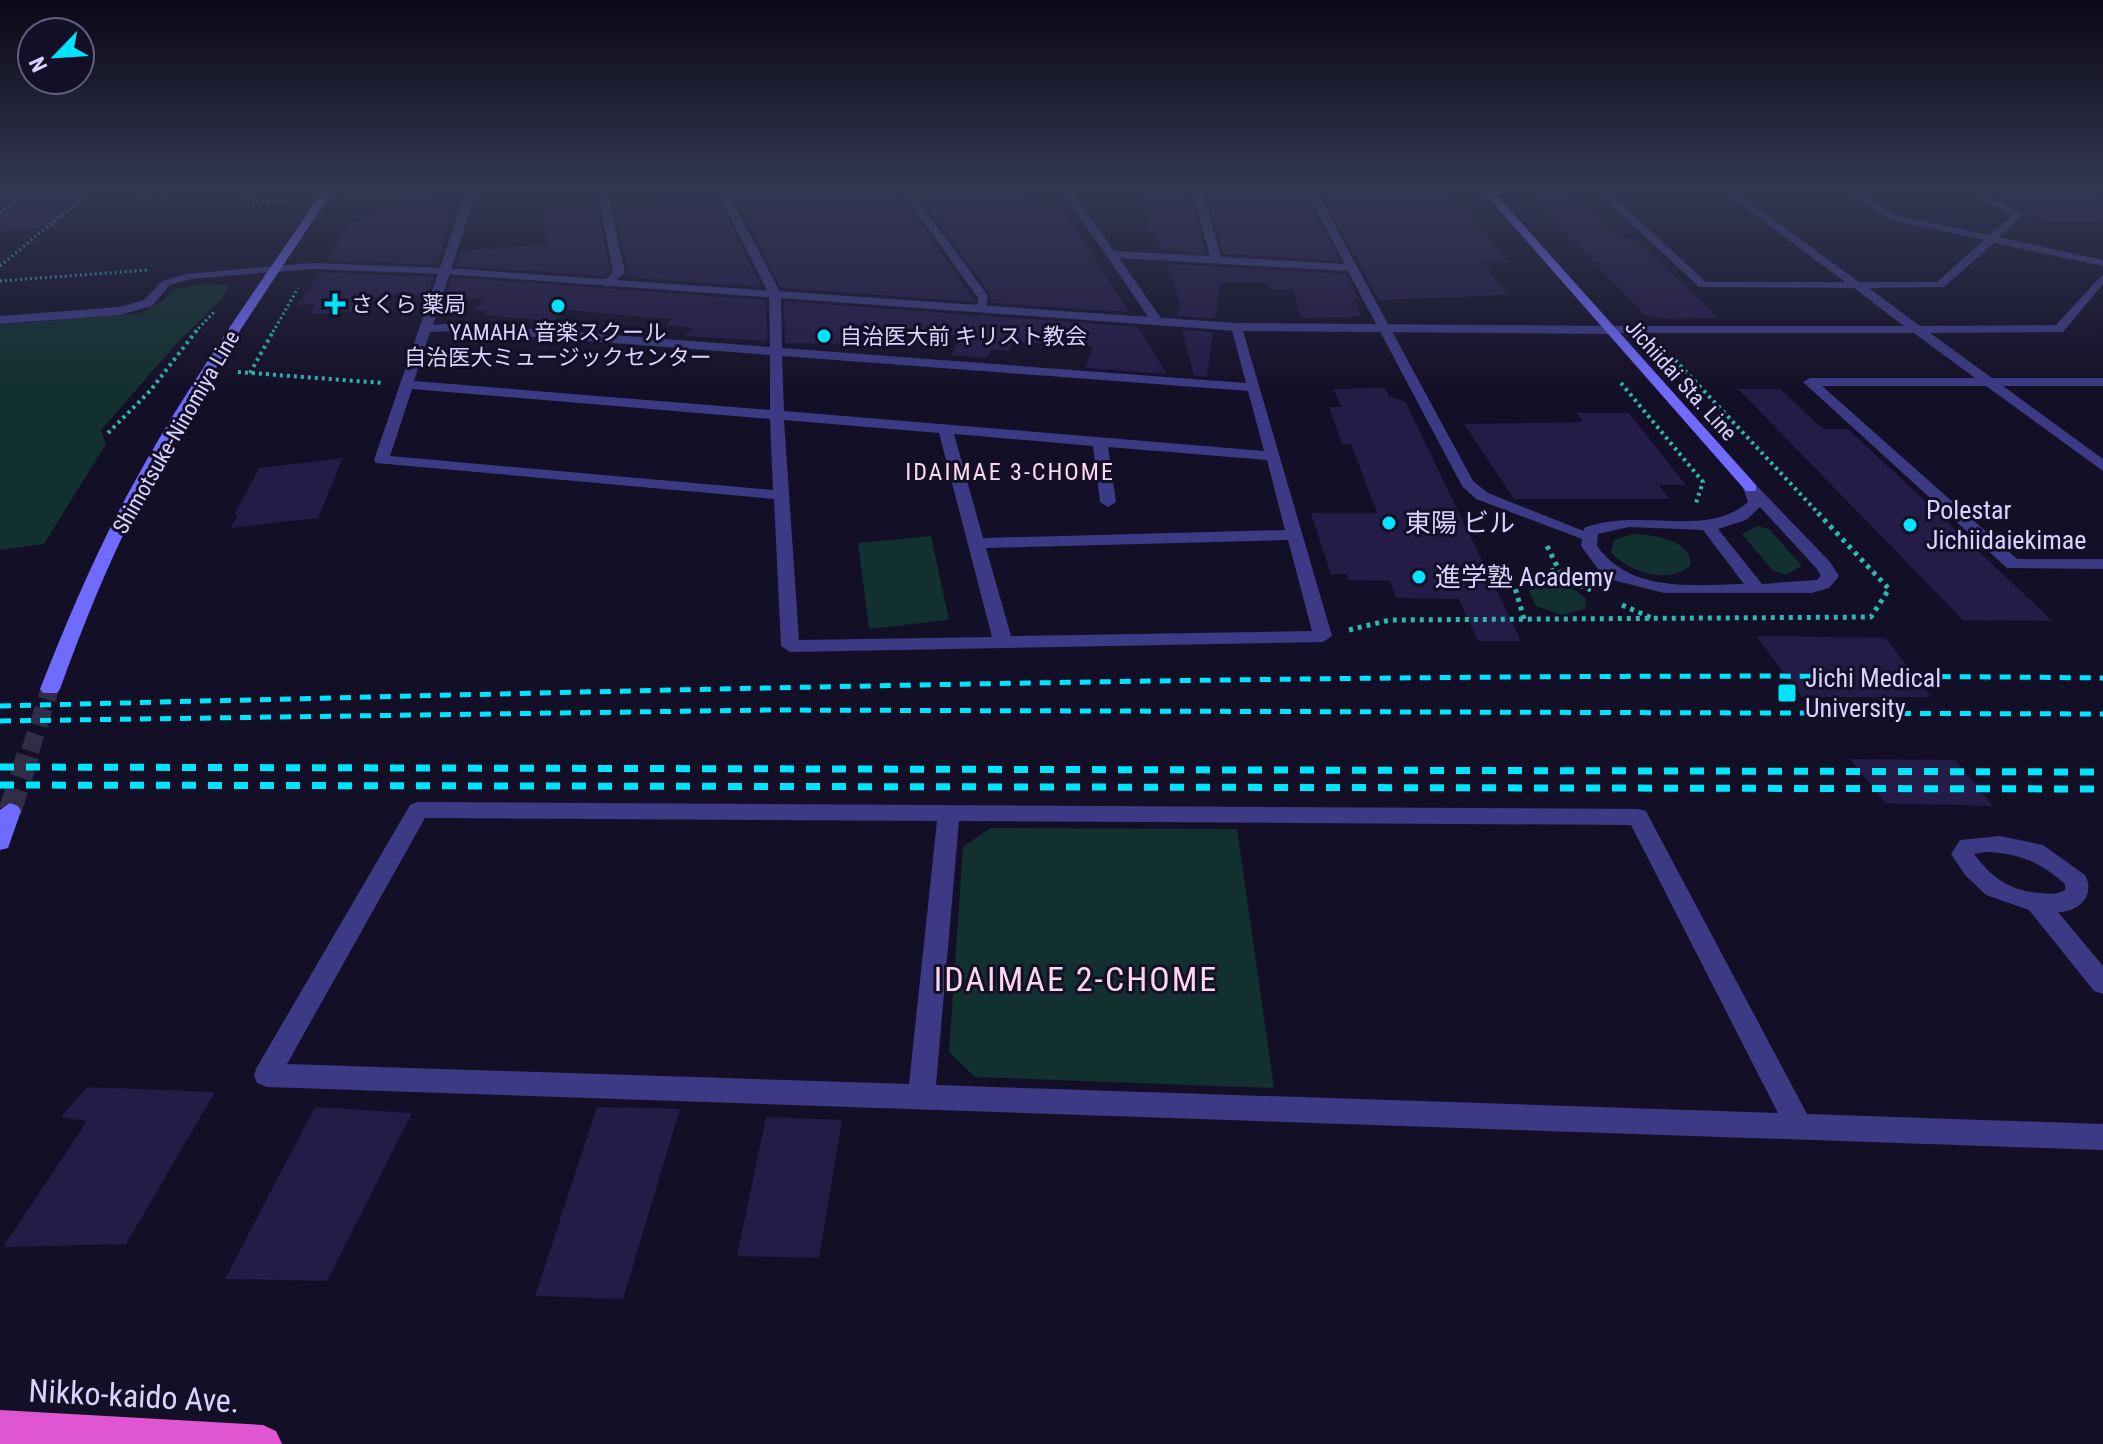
<svg xmlns="http://www.w3.org/2000/svg" width="2103" height="1444" font-family="'Roboto Condensed','Noto Sans JP',sans-serif">
  <style>
    .green { fill: #12302f }
    .building { fill: #241b47 }
    .lines { fill: none; stroke-linecap: round; stroke-linejoin: round }
    .secondary-tunnel-far1 { stroke: #312d47; stroke-width: 18; stroke-dasharray: 18 9; stroke-linecap: butt }
    .secondary-tunnel { stroke: #312d47; stroke-width: 23; stroke-dasharray: 23 12; stroke-linecap: butt }
    .path-far2 { stroke: #2fb8b0; stroke-width: 3; stroke-dasharray: 2 3; stroke-linecap: butt }
    .path-far1 { stroke: #2fb8b0; stroke-width: 4; stroke-dasharray: 3 4; stroke-linecap: butt }
    .path { stroke: #2fb8b0; stroke-width: 5; stroke-dasharray: 4 5; stroke-linecap: butt }
    .minor { fill: #3d3a85; fill-rule: evenodd }
    .tertiary { fill: #3d3a85; fill-rule: evenodd }
    .secondary { fill: #6f6bff; fill-rule: evenodd }
    .trunk { fill: #e055d1; fill-rule: evenodd }
    .rail-far1 { stroke: #00e5ff; stroke-width: 5; stroke-dasharray: 11 9; stroke-linecap: butt }
    .rail { stroke: #00e5ff; stroke-width: 7; stroke-dasharray: 14 12; stroke-linecap: butt }
    .poi-dot { fill: #00e5ff; stroke: #130f26; stroke-width: 3 }
    .labels { text-anchor: middle; dominant-baseline: central; stroke-width: 6; stroke-linejoin: round; paint-order: stroke }
    .far-poi-label { font-size: 22px; fill: #d9d4ff; stroke: #130f26; text-anchor: start }
    .far-street-label { font-size: 22px; fill: #d9d4ff; stroke: #130f26 }
    .far-neighbourhood-label { font-size: 24px; letter-spacing: 2px; fill: #ffd6f0; stroke: #130f26 }
    .poi-label { font-size: 26px; fill: #d9d4ff; stroke: #130f26; text-anchor: start }
    .near-street-label { font-size: 32px; fill: #d9d4ff; stroke: #130f26 }
    .near-neighbourhood-label { font-size: 34px; letter-spacing: 2px; fill: #ffd6f0; stroke: #130f26 }
  </style>
  <rect width="100%" height="100%" fill="#130f26"/>
  <g class="green">
    <path d="M207 284 229 285 221 300 177 343 101 430 106 444 44 544 0 550V325L141 313 162 301 173 289Z"/>
    <path d="M1757 526 1769 529 1802 566 1786 575 1773 571 1742 534Z"/>
    <path d="M1632 534C1651 534 1694 540 1690 566 1668 585 1628 572 1611 552L1614 540Z"/>
    <path d="M931 536 949 620 869 629 858 543Z"/>
    <path d="M1547 583 1575 590 1586 599 1585 609 1562 615 1536 606 1529 591Z"/>
    <path d="M990 828 1237 829 1274 1088 975 1077 949 1052 963 847Z"/>
  </g>
  <g class="building">
    <path d="M0 189H99L53 227 0 231Z"/>
    <path d="M752 189H897L975 302 781 288 731 191Z"/>
    <path d="M914 189H988V193L1025 190 1032 201 1057 200 1129 312 990 303V294Z"/>
    <path d="M1140 189H1189L1206 253 1160 249 1156 231 1149 232Z"/>
    <path d="M1205 189H1302L1340 261 1223 254Z"/>
    <path d="M1318 189H1450L1508 262H1483L1508 295 1379 300Z"/>
    <path d="M1983 189H2085L2103 198V222H2046Z"/>
    <path d="M1526 191H1572L1621 238H1634L1719 318 1661 319 1644 314Z"/>
    <path d="M457 193 438 265 327 261 347 223 359 222 364 213 389 211 394 200 399 198Z"/>
    <path d="M715 193 762 287 624 277 628 272 613 204Z"/>
    <path d="M569 199 571 209 597 206 610 271 605 276 455 266 460 251 547 244 541 202Z"/>
    <path d="M1167 264 1346 274 1360 300H1354L1362 316 1301 318 1292 289H1269L1266 282H1221L1215 318 1178 316 1177 311H1182Z"/>
    <path d="M320 272 434 277 427 296 403 294 356 300 352 311 310 315 315 304 298 305Z"/>
    <path d="M452 277 766 300 767 341 685 336 694 328 666 325 672 319 567 310 554 321 484 315 489 311 473 310 486 299 445 297Z"/>
    <path d="M784 301 1138 327 1167 374 1085 368 1093 346 1013 342 1009 351 992 349 987 358 951 355 962 336 858 329 848 344 785 343Z"/>
    <path d="M1182 330 1213 332 1207 377 1194 376Z"/>
    <path d="M1385 388 1390 397 1405 401 1521 641H1478L1459 599 1396 598 1390 581 1348 580 1346 574H1331L1311 513H1377L1351 444H1342L1329 407H1342L1333 389Z"/>
    <path d="M1738 389H1780L1823 429H1848L2053 621 1963 620Z"/>
    <path d="M1577 413H1629L1686 485H1659L1670 499H1514L1464 424 1583 422Z"/>
    <path d="M343 458 318 518 231 528 238 515H234L259 468Z"/>
    <path d="M1756 636 1886 638 1931 697H1802Z"/>
    <path d="M1850 759 1955 760 1993 806 1885 803Z"/>
    <path d="M87 1087 215 1092 126 1244 3 1247 87 1121 61 1117Z"/>
    <path d="M315 1107 412 1113 327 1281 225 1279Z"/>
    <path d="M597 1107 680 1109 623 1299 535 1296Z"/>
    <path d="M766 1117 842 1120 819 1258 737 1256Z"/>
  </g>
  <g class="lines">
    <path class="secondary-tunnel-far1" d="M30 751 50 689"/>
    <path class="secondary-tunnel" d="M10 811 30 749"/>
    <g class="path-far2">
      <path d="M139 189 133 194 235 190 257 202 291 201"/>
      <path d="M349 197 430 191 428 194 352 199"/>
      <path d="M0 213 33 189"/>
      <path d="M0 266 93 189"/>
      <path d="M0 281 147 270"/>
      <path d="M195 332 214 312"/>
      <path d="M273 332 298 288"/>
    </g>
    <g class="path-far1">
      <path d="M1675 360 1820 515"/>
      <path d="M238 372 383 383"/>
      <path d="M250 373 274 330"/>
      <path d="M1621 383 1703 482 1696 503"/>
      <path d="M108 433 150 391 197 330"/>
    </g>
    <g class="path">
      <path d="M1547 546 1563 578 1591 590"/>
      <path d="M1622 605 1654 619"/>
      <path d="M1524 619 1515 588 1537 575 1559 569"/>
      <path d="M1349 630 1390 620 1871 617 1889 589 1818 513"/>
    </g>
    <g class="minor">
      <path d="M467 189H477L433 325 454 323 770 347 769 294 716 189H726L781 294 782 348 1246 383 1231 327 1241 324 1332 636 1323 642 790 652 781 646 774 499 376 463 374 460ZM454 331 770 355V410L414 381 430 332ZM782 356 1248 391 1264 451 784 411ZM412 389 770 419 773 490 390 456ZM784 420 939 433 992 637 799 640ZM954 434 1093 446 1100 502 1108 507 1116 502 1108 447 1267 460 1285 530 983 538ZM1288 540 1312 631 1011 636 986 548Z"/>
      <path d="M597 189H607L625 273 607 287 601 284 613 272Z"/>
      <path d="M900 189H910L988 296 985 312H977L978 298Z"/>
      <path d="M1061 189H1071L1114 251 1210 256 1192 189H1202L1221 257 1345 264 1305 189H1315L1473 481 1488 493 1596 536 1594 539H1582L1476 499 1462 486 1348 271 1119 258 1163 321 1153 324Z"/>
      <path d="M1594 189H1605L1706 282H1845L1721 189H1732L1859 282H1937L1984 240 1891 220 1843 189H1855L1898 216 1989 235 2011 216 1964 189H1977L2023 215 1999 237 2103 260V266L1994 243 1944 287 1869 288 1920 326 2056 325 2103 274V284L2063 332 1930 333 1992 378H2103V386H2003L2103 459V471L1986 386H1822L2017 559H2103V569L2007 568 1803 382 1810 378H1975L1914 333H1605V327L1609 326H1904L1854 288 1699 287Z"/>
      <path d="M2095 189H2103V193Z"/>
      <path d="M277 266 283 269 281 271 191 279 170 285 152 306 120 315 0 324V316L119 307 144 300 162 281 186 274Z"/>
      <path d="M418 802 1638 809 1646 811 1649 817 1807 1114 2103 1124V1150L267 1087 257 1083 254 1075 257 1067 410 805ZM425 818 937 821 909 1084 287 1064ZM959 821 1631 825 1778 1113 936 1085Z"/>
    </g>
    <g class="tertiary">
      <path d="M312 263 445 268 1237 323 1609 326 1615 330 1609 334 1237 331 445 274 312 269 277 272 271 269 277 266Z"/>
      <path d="M1751 483 1756 485 1830 562 1839 576 1829 588 1812 593H1664L1613 580 1598 569 1581 546 1584 528C1640 507 1706 539 1748 502L1743 488ZM1760 507 1817 569 1821 576 1817 580 1762 584 1718 529 1746 520ZM1629 527 1703 530 1744 584C1692 585 1631 593 1597 546L1598 534Z"/>
      <path d="M2000 836 2043 845 2085 875C2096 895 2079 912 2058 912L2103 966V994L2094 991 2029 910 1986 895 1965 875 1951 854 1960 840ZM1985 852C2019 853 2040 862 2065 884V890C2057 895 2049 894 2040 893 2010 891 1992 878 1974 854Z"/>
    </g>
    <g class="secondary">
      <path d="M324 189H334C269 287 201 384 147 488 112 553 85 620 60 689L57 693H43L40 689C67 621 95 554 130 490 187 385 257 288 324 189Z"/>
      <path d="M1481 189H1491L1756 485V491H1746Z"/>
      <path d="M10 803 18 806 21 811 8 848 0 850V810Z"/>
    </g>
    <path class="trunk" d="M0 1410 263 1425 276 1431 282 1444H0Z"/>
    <g class="rail-far1">
      <path d="M0 706C701 689 1402 670 2103 678"/>
      <path d="M0 721 769 710 2103 714"/>
    </g>
    <g class="rail">
      <path d="M0 767 2103 772"/>
      <path d="M0 785 2103 789"/>
    </g>
  </g>
  <linearGradient id="sky" x2="0" y2="1"><stop stop-color="#0a0815"/><stop offset="0.48" stop-color="#333752"/><stop offset="1" stop-color="#333752" stop-opacity="0"/></linearGradient>
  <rect width="2103" height="391" fill="url(#sky)"/>
  <g class="poi-dot">
    <path d="M331 292h8v8h8v8h-8v8h-8v-8h-8v-8h8z"/>
    <circle cx="558" cy="306" r="8"/>
    <circle cx="824" cy="336" r="8"/>
    <circle cx="1389" cy="523" r="8"/>
    <circle cx="1910" cy="525" r="8"/>
    <circle cx="1419" cy="577" r="8"/>
    <rect x="1777" y="683" width="20" height="20" rx="4"/>
  </g>
  <g class="labels">
    <g class="far-poi-label">
      <text x="351" y="304">さくら 薬局</text>
      <text x="558" y="332" text-anchor="middle">YAMAHA 音楽スクール<tspan x="558" dy="25">自治医大ミュージックセンター</tspan></text>
      <text x="840" y="336">自治医大前 キリスト教会</text>
    </g>
    <g class="far-street-label">
      <text transform="translate(1681 380) rotate(48)">Jichiidai Sta. Line</text>
      <text transform="translate(176 432) rotate(-60)">Shimotsuke-Ninomiya Line</text>
    </g>
    <g class="far-neighbourhood-label">
      <text x="1010" y="472">IDAIMAE 3-CHOME</text>
    </g>
    <g class="poi-label">
      <text x="1926" y="510">Polestar<tspan x="1926" dy="30">Jichiidaiekimae</tspan></text>
      <text x="1405" y="523">東陽 ビル</text>
      <text x="1435" y="577">進学塾 Academy</text>
      <text x="1805" y="678">Jichi Medical<tspan x="1805" dy="30">University</tspan></text>
    </g>
    <g class="near-street-label">
      <text transform="translate(134 1396) rotate(3)">Nikko-kaido Ave.</text>
    </g>
    <g class="near-neighbourhood-label">
      <text x="1076" y="979">IDAIMAE 2-CHOME</text>
    </g>
  </g>
  <g transform="translate(56 56) rotate(245)"><circle r="38" fill="#130f26" stroke="#625e7d" stroke-width="2"/>
  <path d="M0-6L14 30L0 20L-14 30Z" fill="#00e5ff"/>
  <text y="-12" font-size="22" font-weight="bold" text-anchor="middle" fill="#d9d4ff">N</text>
  </g>
</svg>
